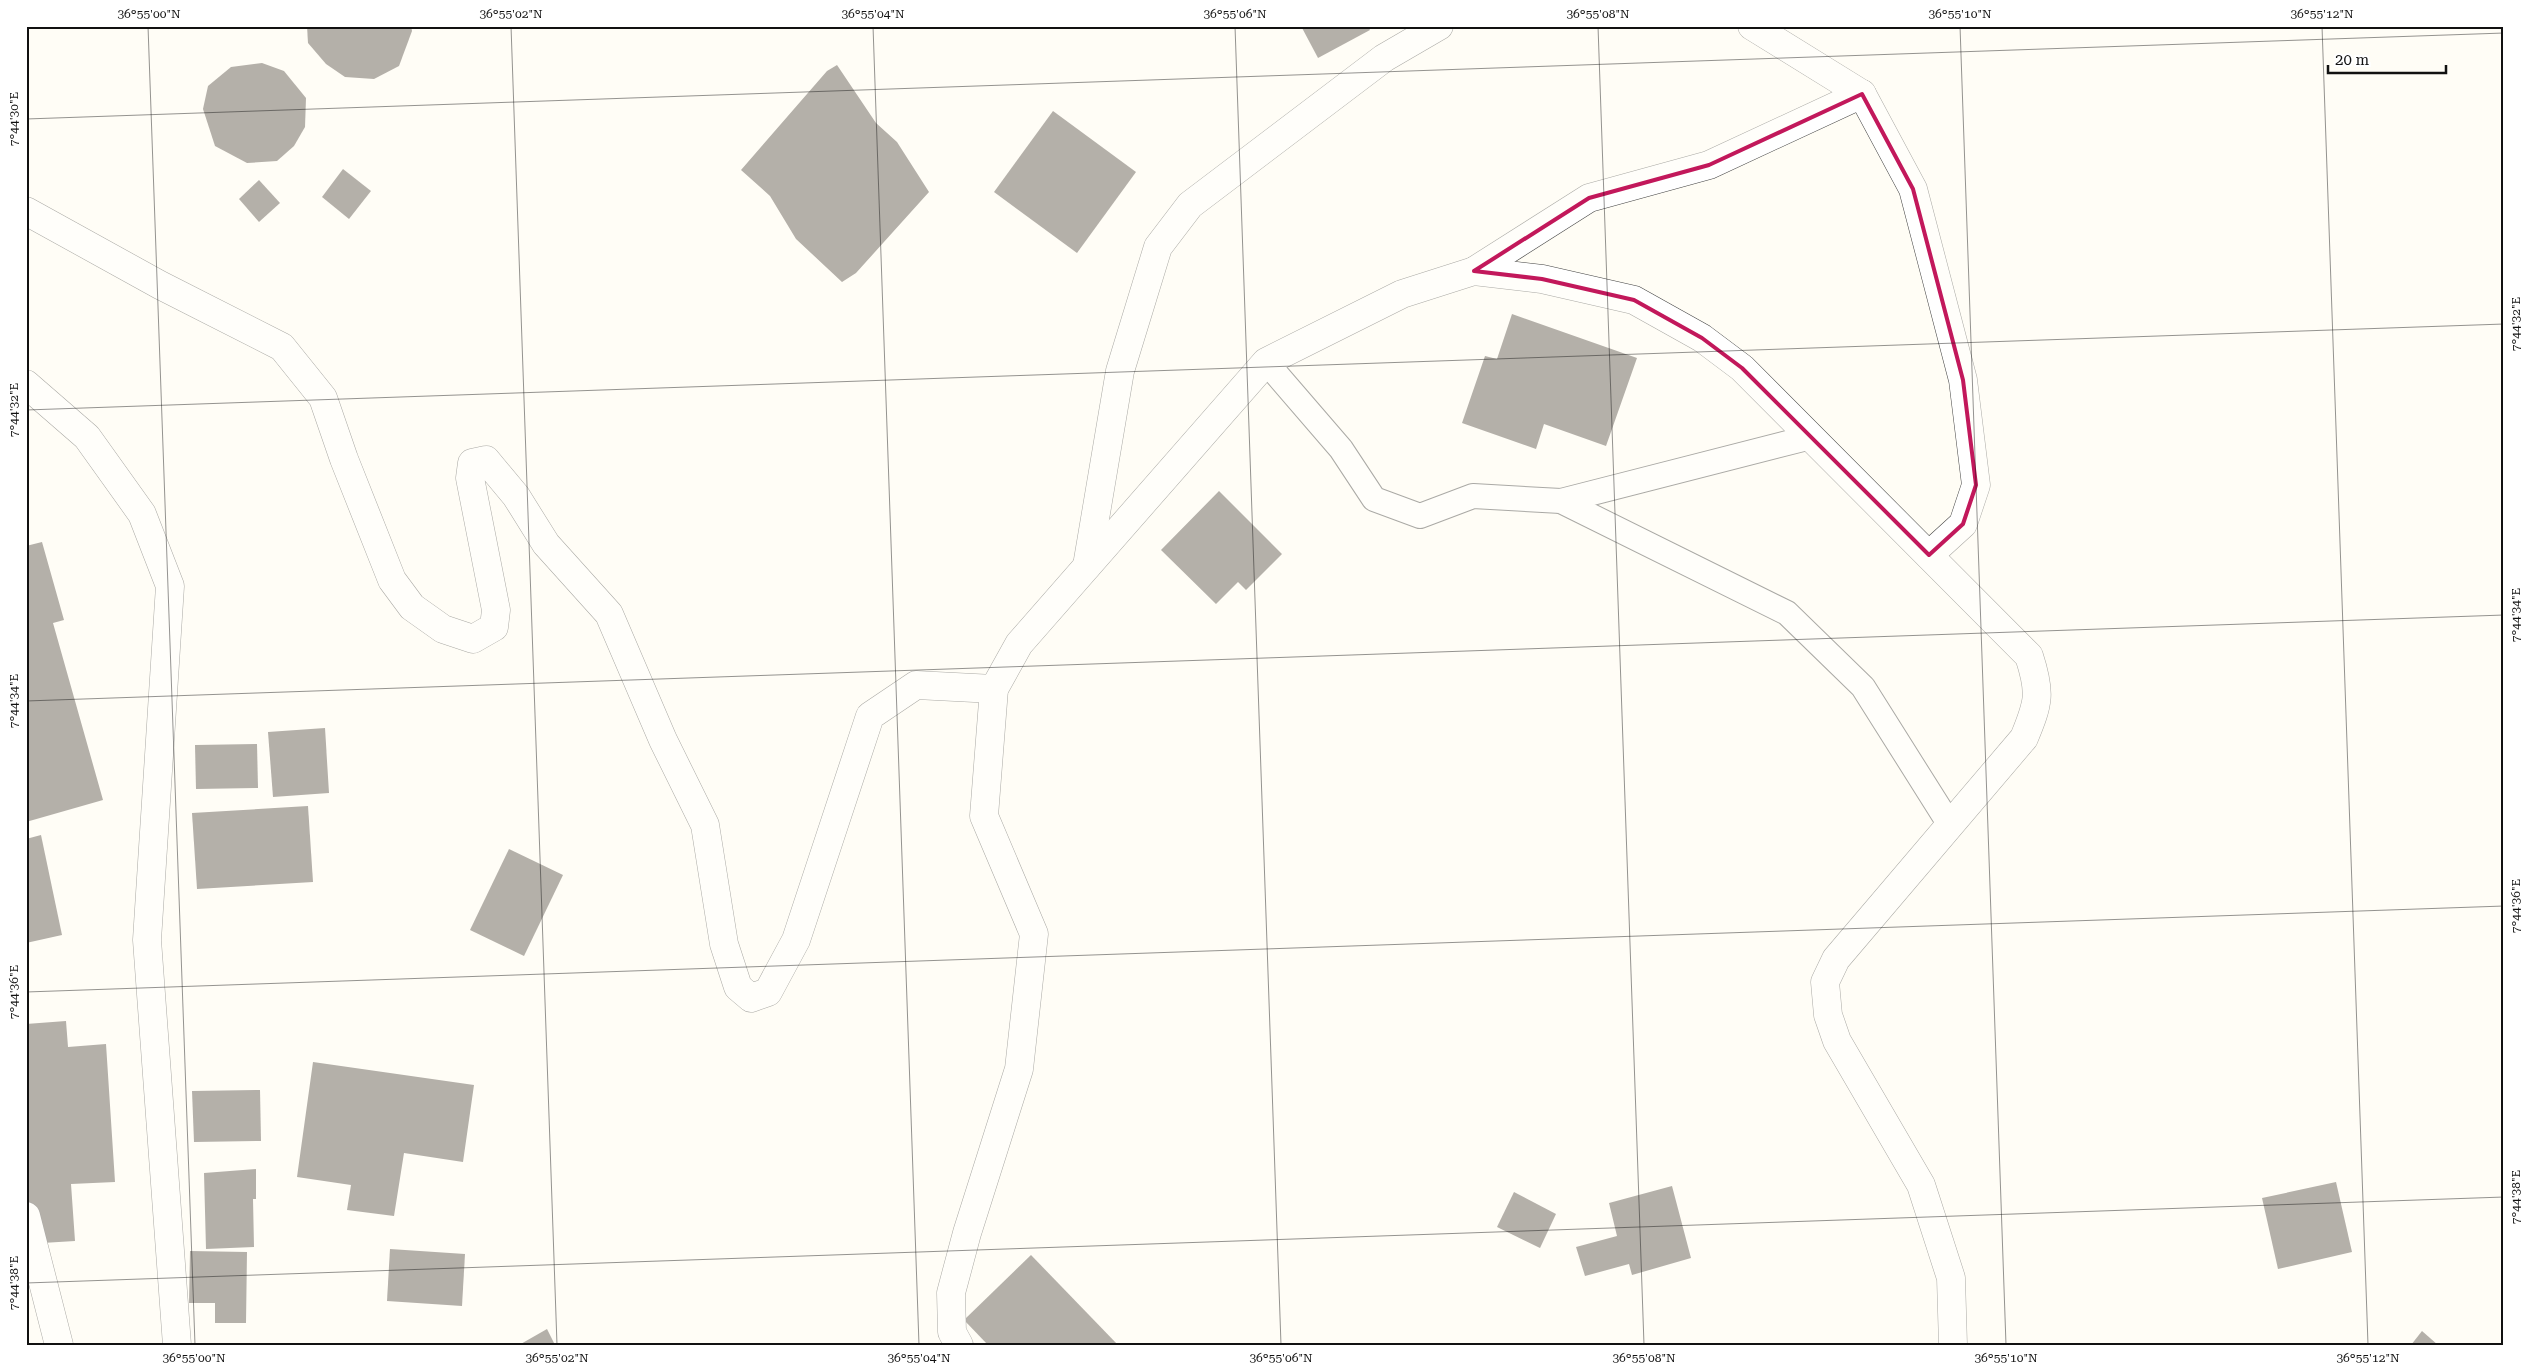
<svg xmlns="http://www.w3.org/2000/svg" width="2530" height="1371" font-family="'Roboto Serif',serif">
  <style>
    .building { fill: #5a524d }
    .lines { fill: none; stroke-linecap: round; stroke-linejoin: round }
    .service-casing { stroke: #444; stroke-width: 26 }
    .minor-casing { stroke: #444; stroke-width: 29 }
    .service { stroke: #fff; stroke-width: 24 }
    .minor { stroke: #fff; stroke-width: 28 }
    .marked { fill: none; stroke: #c2185b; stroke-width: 4; stroke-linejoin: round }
    .ticks { fill: none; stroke: #111; stroke-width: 1; stroke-opacity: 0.45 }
    .neatline { fill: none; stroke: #111; stroke-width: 2 }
    .ticks-label { font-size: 12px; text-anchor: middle; fill: #111 }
  </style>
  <rect width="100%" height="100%" fill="#fffdf5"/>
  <g class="building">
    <path d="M307 26H411L412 31 399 66 374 79 345 77 326 64 308 43Z"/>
    <path d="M1301 26H1368L1370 30 1318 58Z"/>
    <path d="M262 63 284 71 306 98 305 127 294 146 277 161 247 163 215 146 203 109 208 86 231 67Z"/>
    <path d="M837 65 876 123 897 142 929 192 856 273 842 282 796 239 770 196 741 170 827 71Z"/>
    <path d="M1053 111 1136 172 1077 253 994 192Z"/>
    <path d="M343 169 371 191 349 219 322 197Z"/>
    <path d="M259 180 280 203 259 222 239 199Z"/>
    <path d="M1512 314 1637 358 1606 446 1544 424 1536 449 1462 423 1485 356 1497 359Z"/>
    <path d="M1219 491 1282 554 1246 590 1238 582 1216 604 1161 550Z"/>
    <path d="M42 542 64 620 53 623 103 800 26 822V546Z"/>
    <path d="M325 728 329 793 273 797 268 732Z"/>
    <path d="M257 744 258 788 196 789 195 745Z"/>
    <path d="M308 806 313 882 197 889 192 813Z"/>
    <path d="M41 835 62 935 26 943V839Z"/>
    <path d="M509 849 563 875 524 956 470 930Z"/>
    <path d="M66 1021 68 1047 106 1044 115 1182 71 1184 75 1241 26 1244V1024Z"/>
    <path d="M313 1062 474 1085 463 1162 404 1153 394 1216 347 1210 351 1185 297 1177Z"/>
    <path d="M260 1090 261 1141 194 1142 192 1091Z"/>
    <path d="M256 1169V1199H253L254 1247 206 1249 204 1173Z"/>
    <path d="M2336 1182 2352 1252 2278 1269 2262 1198Z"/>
    <path d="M1672 1186 1691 1258 1632 1275 1629 1264 1585 1276 1576 1247 1617 1236 1609 1203Z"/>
    <path d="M1514 1192 1556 1214 1540 1248 1497 1227Z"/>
    <path d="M390 1249 465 1254 462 1306 387 1301Z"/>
    <path d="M190 1251 247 1252 246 1323H215V1303H189Z"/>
    <path d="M1031 1255 1118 1345H988L964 1320Z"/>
    <path d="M547 1329 555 1345H519Z"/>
    <path d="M2422 1331 2438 1345H2411Z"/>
  </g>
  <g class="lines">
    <g class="service-casing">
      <g id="service">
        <path d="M1266 362 1341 449 1374 499 1420 516 1473 496 1561 501 1787 613 1863 687 1950 825"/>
        <path d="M1561 501 1811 437"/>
      </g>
    </g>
    <g class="minor-casing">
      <g id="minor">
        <path d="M1862 94 1913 189 1963 380 1976 485 1963 524 1929 555"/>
        <path d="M26 211 160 285 282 347 323 398 344 459 392 580 412 607 443 629 473 639 494 627 496 610 470 478 472 463 486 460 516 496 546 544 609 614 663 740 705 825 724 944 738 987 751 998 768 992 796 940 870 716 916 685 994 689"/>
        <path d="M1474 271 1589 198 1709 165 1862 94 1752 26"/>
        <path d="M26 384 87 437 142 514 170 586 147 940 177 1345"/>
        <path d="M1087 566 1120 371 1158 247 1190 205 1384 58 1439 26"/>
        <path d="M26 1216 59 1345"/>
        <path d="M959 1345 952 1332 951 1293 967 1233 1019 1069 1034 934 984 816 994 689 1019 644 1266 362 1402 294 1474 271 1542 279 1634 300 1702 338 1742 368 2029 656C2041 693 2039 702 2024 738L1836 959 1825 982 1828 1015 1837 1041 1921 1185 1951 1278 1953 1345"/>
      </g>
    </g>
    <use href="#service" class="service"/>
    <use href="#minor" class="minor"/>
  </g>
  <path d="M0 0H2530V1371H0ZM1862 94 1913 189 1963 380 1976 485 1963 524 1929 555 1742 368 1702 338 1634 300 1542 279 1474 271 1589 198 1709 165Z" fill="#fffdf5" fill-opacity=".55" fill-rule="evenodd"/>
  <path class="marked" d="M1862 94 1913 189 1963 380 1976 485 1963 524 1929 555 1742 368 1702 338 1634 300 1542 279 1474 271 1589 198 1709 165Z"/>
  <path class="ticks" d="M148 26 195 1345M511 26 557 1345M873 26 919 1345M1235 26 1281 1345M1598 26 1644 1345M1960 26 2006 1345M2322 26 2368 1345M26 119 2504 33M26 410 2504 324M26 701 2504 615M26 992 2504 906M26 1283 2504 1197"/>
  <rect width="2530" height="1371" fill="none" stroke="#ffffff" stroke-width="55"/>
  <path d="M2328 65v8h118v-8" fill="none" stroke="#111111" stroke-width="2.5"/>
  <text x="2335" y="65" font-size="15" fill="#111111" stroke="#ffffff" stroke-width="4" paint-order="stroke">20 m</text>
  <rect x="28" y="28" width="2474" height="1316" class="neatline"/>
  <g class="ticks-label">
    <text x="149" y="18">36°55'00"N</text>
    <text x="511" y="18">36°55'02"N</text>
    <text x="873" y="18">36°55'04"N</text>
    <text x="1235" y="18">36°55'06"N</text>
    <text x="1598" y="18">36°55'08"N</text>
    <text x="1960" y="18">36°55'10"N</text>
    <text x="2322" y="18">36°55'12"N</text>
    <text transform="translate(14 119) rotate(-90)" y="4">7°44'30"E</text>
    <text transform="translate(2516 324) rotate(-90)" y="4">7°44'32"E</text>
    <text transform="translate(14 410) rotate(-90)" y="4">7°44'32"E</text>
    <text transform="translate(2516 615) rotate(-90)" y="4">7°44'34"E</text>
    <text transform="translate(14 701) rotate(-90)" y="4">7°44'34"E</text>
    <text transform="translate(2516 906) rotate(-90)" y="4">7°44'36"E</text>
    <text transform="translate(14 992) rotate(-90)" y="4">7°44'36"E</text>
    <text transform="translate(2516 1197) rotate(-90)" y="4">7°44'38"E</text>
    <text transform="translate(14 1283) rotate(-90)" y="4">7°44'38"E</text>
    <text x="194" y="1362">36°55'00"N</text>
    <text x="557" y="1362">36°55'02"N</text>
    <text x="919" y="1362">36°55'04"N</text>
    <text x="1281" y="1362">36°55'06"N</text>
    <text x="1644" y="1362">36°55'08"N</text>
    <text x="2006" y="1362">36°55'10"N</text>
    <text x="2368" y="1362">36°55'12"N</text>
  </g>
</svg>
